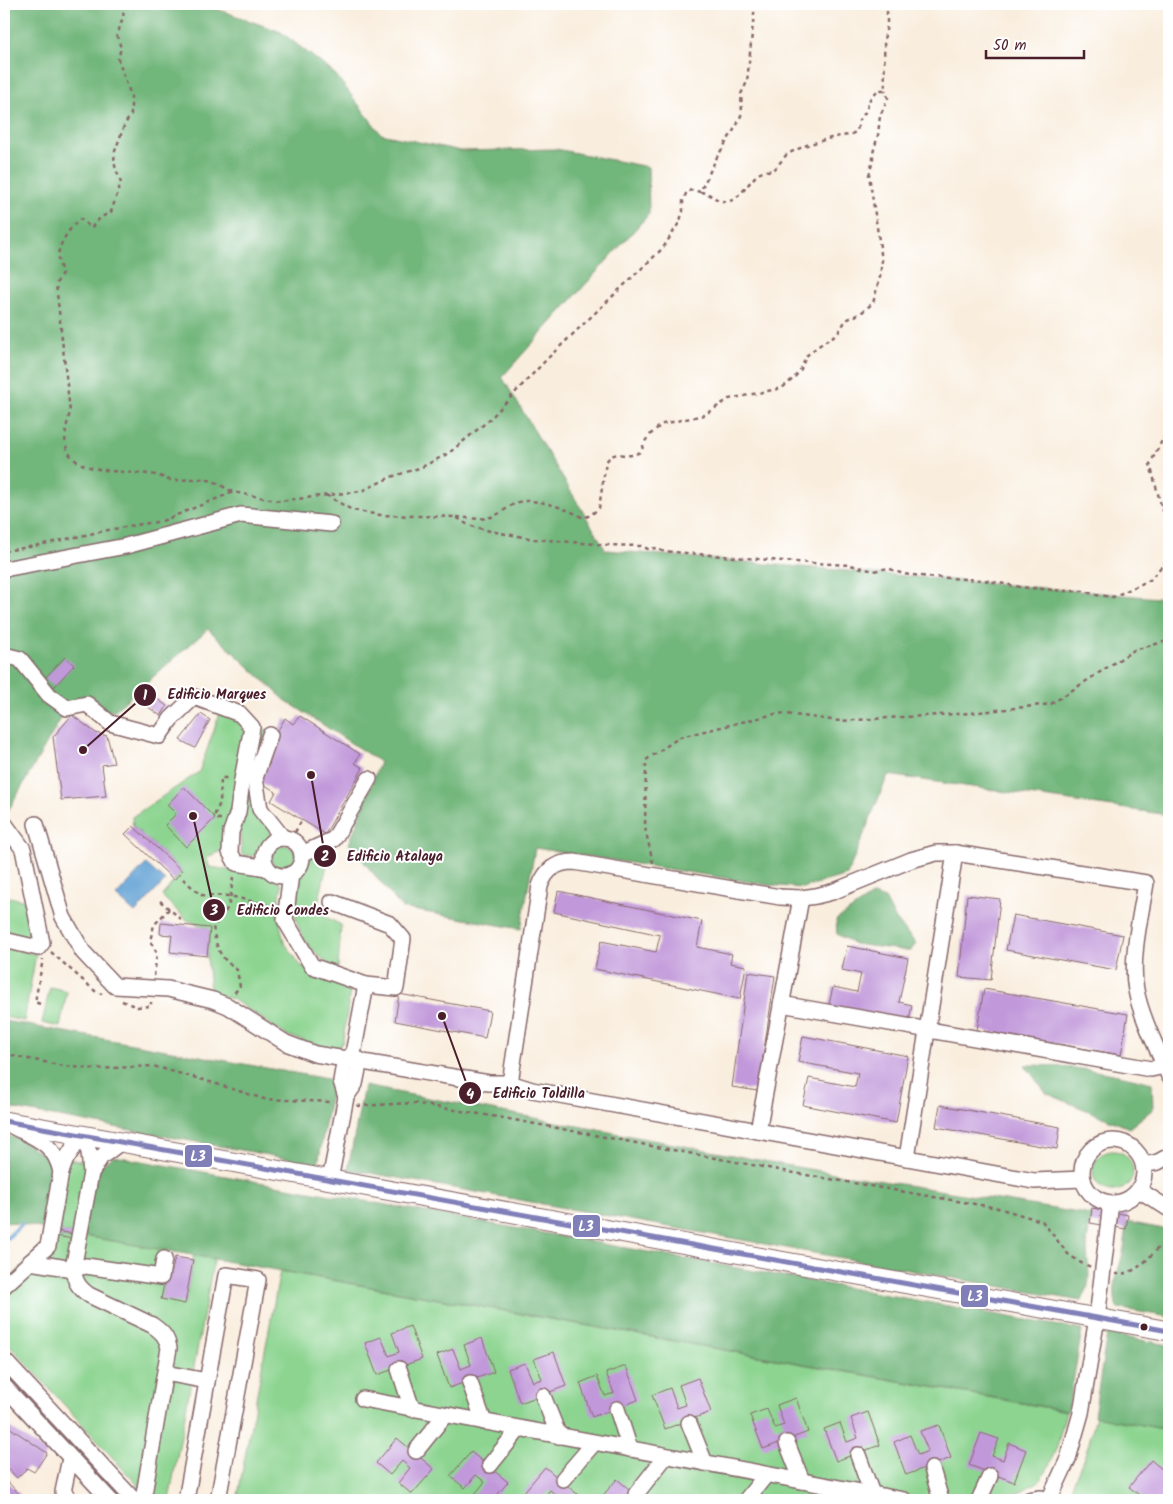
<svg xmlns="http://www.w3.org/2000/svg" width="1173" height="1504" font-family="Kalam,sans-serif">
  <style>
    .green { fill: #8cd490; stroke: #6b7a5e }
    .forest { fill: #71b67a; stroke: #5e6a52 }
    .water { fill: #62a1d4; stroke: #566080 }
    .lines { fill: none; stroke-linecap: round; stroke-linejoin: round }
    .stream { stroke: #62a1d4; stroke-width: 4 }
    .building { fill: #c198da }
    .minor-casing { stroke: #87676a; stroke-width: 18 }
    .major-casing { stroke: #87676a; stroke-width: 21 }
    .path { stroke: #87676a; stroke-width: 2.5; stroke-dasharray: 4 4; stroke-linecap: butt }
    .minor { stroke: #fff; stroke-width: 15 }
    .major { stroke: #fff; stroke-width: 19 }
    .bus-1-casing { stroke: #fff; stroke-width: 9 }
    .bus-1 { stroke: #817fb8; stroke-width: 5 }
    .bus-dot { fill: #4a1f2b; stroke: #fff; stroke-width: 2 }
    .leader { fill: none; stroke: #4a1f2b; stroke-width: 2 }
    .callout-dot { fill: #4a1f2b; stroke: #fff; stroke-width: 2 }
    .mark-label { font-size: 15px; text-anchor: middle; font-weight: bold; fill: #fff }
    .callout-label { font-size: 14px; text-anchor: middle; font-weight: bold; fill: #4a1f2b; stroke: #fff; stroke-width: 4; stroke-linejoin: round; paint-order: stroke }
    .line-badge { stroke: #fff; stroke-width: 2 }
    .badge-label { font-size: 14px; text-anchor: middle; font-weight: bold; fill: #fff }
  </style>
  <rect width="100%" height="100%" fill="#fff"/>
  <filter id="ink" filterUnits="userSpaceOnUse"><feTurbulence type="fractalNoise" baseFrequency=".02" numOctaves="2"/><feDisplacementMap in="SourceGraphic" scale="10" xChannelSelector="R" yChannelSelector="G"/><feConvolveMatrix kernelMatrix="1 2 1 2 8 2 1 2 1" color-interpolation-filters="sRGB"/></filter>
  <filter id="wash" filterUnits="userSpaceOnUse"><feTurbulence type="fractalNoise" baseFrequency=".0096" numOctaves="4" result="noise"/><feDisplacementMap in="SourceGraphic" scale="20" xChannelSelector="R" yChannelSelector="G"/><feGaussianBlur stdDeviation="1.12" result="paint"/><feColorMatrix in="noise" values="0 0 0 0 0 0 0 0 0 0 0 0 0 0 0 0 0 1.4 0 .05"/><feComposite in="paint" operator="in"/></filter>
  <g filter="url(#wash)">
    <rect width="100%" height="100%" fill="#f9eede"/>
    <g class="green">
      <path d="M220 713 239 719 248 739 230 824 221 851 207 857 209 867 265 875 282 884 277 911 284 942 301 966 350 991 343 1041 340 1046 335 1048H326L286 1035 234 1000 210 992 207 956 210 929 187 920 162 896 182 871 133 826 132 817 199 772Z"/>
      <path d="M258 729 270 730 252 777 271 831C270 840 261 846 258 856L242 855 239 821 247 805 249 772Z"/>
      <circle cx="283" cy="857" r="12"/>
      <path d="M311 853 329 856 316 912 341 925 338 968C329 966 323 959 316 953 286 925 291 885 311 853Z"/>
      <path d="M4 896 27 901 37 941 4 932Z"/>
      <path d="M4 948 36 954 24 1021 4 1017Z"/>
      <path d="M50 987 67 991 60 1027 42 1023Z"/>
      <circle cx="1113" cy="1171" r="20"/>
      <path d="M66 1159 90 1162 79 1235 166 1250 161 1276 165 1278 161 1299 185 1303 194 1255 214 1259 169 1500H143L144 1492 4 1339V1286L50 1235 78 1240 79 1235 51 1230Z"/>
      <path d="M280 1271 1066 1411 1057 1447 1046 1472 1038 1482 1019 1492 1007 1500H237Z"/>
      <path d="M1096 1416 1169 1430V1500H1071L1070 1491 1087 1450Z"/>
    </g>
    <g class="forest">
      <path d="M4 4H203L281 32 335 74 381 134 461 151 556 149 648 167 649 214 502 377 606 550 1169 599V815L888 775 847 875 802 888 769 885 535 848 521 929 402 908 349 844 380 762 285 700 208 629 114 711 67 708 4 818Z"/>
      <path d="M873 895 885 899 895 918 916 944 910 951 854 944 837 934 836 920Z"/>
      <path d="M4 1021 333 1080 318 1164 4 1107Z"/>
      <path d="M1025 1065C1067 1065 1111 1072 1152 1083L1153 1109 1129 1128 1046 1093Z"/>
      <path d="M364 1086 796 1167 1091 1215C1090 1225 1087 1236 1087 1247 1087 1268 1094 1282 1081 1301L348 1169Z"/>
      <path d="M4 1136 18 1138 47 1157 57 1158 51 1230 4 1221Z"/>
      <path d="M114 1156 1082 1330 1068 1411 79 1235 91 1173Z"/>
      <path d="M1127 1222 1169 1230V1317L1117 1308C1111 1287 1118 1273 1123 1253 1125 1243 1126 1232 1127 1222Z"/>
      <path d="M1107 1334 1169 1345V1430L1094 1416Z"/>
    </g>
    <path class="water" d="M146 864 165 881 135 913 116 896Z"/>
    <g class="lines">
      <path class="stream" d="M4 1241 22 1224"/>
    </g>
    <g id="blocks">
      <g class="building">
        <path d="M65 657 74 665 54 687 45 678Z"/>
        <path d="M145 690 167 706 161 716 138 700Z"/>
        <path d="M201 714 210 720 195 748 180 740Z"/>
        <path d="M72 715 96 733 107 736 114 763 102 765 106 796 61 800 53 737Z"/>
        <path d="M300 716 360 754 355 763 363 768 325 834 271 801 276 792 259 781 270 763 262 758 285 718 293 724Z"/>
        <path d="M184 787 215 818 186 847 165 825 176 814 167 805Z"/>
        <path d="M133 826 182 871 174 880 125 834Z"/>
        <path d="M558 891 702 921 697 947 732 954 730 963 746 966 740 999 595 969 601 941 656 952 660 935 554 912Z"/>
        <path d="M967 895 1000 899 991 980 959 977Z"/>
        <path d="M1013 915 1123 935 1116 970 1006 950Z"/>
        <path d="M161 923 210 928 207 956 170 952 172 935 160 934Z"/>
        <path d="M847 946 908 958 899 1002 912 1005 908 1026 828 1009 833 987 857 992 861 974 842 970Z"/>
        <path d="M748 972 775 976 758 1091 732 1087Z"/>
        <path d="M984 989 1128 1014 1121 1055 977 1030Z"/>
        <path d="M399 994 490 1011 485 1038 395 1021Z"/>
        <path d="M803 1036 908 1056 896 1123 803 1105 809 1078 855 1087 858 1073 798 1062Z"/>
        <path d="M940 1105 1060 1127 1057 1149 936 1127Z"/>
        <path d="M1092 1208 1128 1215 1126 1229 1090 1223Z"/>
        <path d="M56 1231 74 1234V1239L55 1236Z"/>
        <path d="M175 1257 193 1260 185 1304 161 1299 166 1274 171 1275Z"/>
        <path d="M410 1326 422 1359 377 1375 365 1343 381 1337 389 1356 399 1352 392 1333Z"/>
        <path d="M482 1338 494 1372 449 1388 437 1355 453 1349 461 1369 471 1365 464 1345Z"/>
        <path d="M554 1352 566 1386 520 1403 508 1369 525 1363 533 1382 542 1379 534 1359Z"/>
        <path d="M626 1366 638 1400 592 1417 580 1383 597 1376 605 1396 614 1393 606 1373Z"/>
        <path d="M698 1378 711 1412 665 1429 652 1395 670 1388 677 1408 686 1405 679 1385Z"/>
        <path d="M796 1398 808 1432 763 1449 750 1415 767 1409 775 1428 784 1425 777 1405Z"/>
        <path d="M868 1412 880 1445 836 1461 824 1429 840 1423 847 1442 858 1438 851 1418Z"/>
        <path d="M4 1421 9 1427 47 1453 34 1472 27 1468 17 1478 4 1464Z"/>
        <path d="M939 1425 951 1458 906 1475 894 1442 910 1435 918 1455 928 1451 920 1431Z"/>
        <path d="M981 1433 999 1439 992 1456 1003 1460 1009 1443 1026 1450 1014 1482 969 1465Z"/>
        <path d="M397 1438 434 1469 412 1494 398 1483 410 1468 402 1461 390 1475 376 1463Z"/>
        <path d="M471 1452 508 1482 493 1500H478L473 1496 485 1482 476 1475 465 1488 450 1476Z"/>
        <path d="M1151 1460 1169 1475V1500H1142L1143 1498 1129 1487Z"/>
        <path d="M545 1467 582 1498 580 1500H556L558 1497 550 1490 542 1500H534L524 1492Z"/>
        <path d="M4 1478 25 1500H4Z"/>
        <path d="M617 1479 642 1500H599Z"/>
      </g>
    </g>
  </g>
  <g filter="url(#ink)">
    <use href="#blocks" fill-opacity="0" stroke="#87676a" stroke-width="1"/>
    <g class="lines">
      <g class="minor-casing">
        <g id="minor">
          <path d="M4 569 126 546 241 515 331 524"/>
          <path d="M4 655 20 659 49 695 67 708 87 704 110 723 159 736 171 719 194 697 240 714 252 727 242 780 238 812 231 832 230 852 236 863 267 868"/>
          <path d="M270 735 255 778 260 809 283 838"/>
          <path d="M4 823 23 849 42 943 38 948 4 940"/>
          <path d="M36 824 63 917 83 952 115 986 168 989 213 1000 228 1006 286 1043 315 1054 489 1083H510L532 1090 1034 1181 1083 1179"/>
          <circle cx="283" cy="857" r="19"/>
          <path d="M302 854 334 839 369 779"/>
          <path d="M291 874 285 920 312 966 366 985 352 1059"/>
          <path d="M332 902 390 924 403 939 396 988 366 985"/>
          <path d="M781 1004 1151 1069 1165 1066"/>
          <path d="M345 1058 341 1081 346 1097"/>
          <path d="M510 1083 540 886C546 869 557 862 574 862L780 897 801 898 816 896 832 892 911 860 936 853H955L1146 883C1141 914 1130 959 1136 990 1141 1017 1158 1050 1169 1076"/>
          <path d="M758 1131 801 898"/>
          <circle cx="1113" cy="1172" r="31"/>
          <path d="M907 1158 955 853"/>
          <path d="M1144 1165 1158 1162 1169 1156"/>
          <path d="M61 1172 66 1159 82 1135 89 1152 91 1173 73 1269C75 1282 79 1288 89 1295L152 1325C162 1332 167 1337 169 1348L143 1500"/>
          <path d="M91 1173 101 1157 121 1142"/>
          <path d="M330 1180 346 1097 355 1084 360 1060"/>
          <path d="M1139 1190 1169 1209"/>
          <path d="M30 1262 73 1269 86 1266 161 1277 164 1259"/>
          <path d="M4 1286 48 1246 61 1172C55 1143 35 1138 12 1126"/>
          <path d="M4 1360 134 1500"/>
          <path d="M399 1369 412 1409"/>
          <path d="M165 1373 207 1381"/>
          <path d="M470 1383 484 1422"/>
          <path d="M4 1386 110 1500"/>
          <path d="M543 1396 559 1436"/>
          <path d="M363 1399 904 1500"/>
          <path d="M617 1409 630 1449"/>
          <path d="M689 1423 705 1463"/>
          <path d="M787 1443 802 1481"/>
          <path d="M416 1451 445 1415"/>
          <path d="M858 1455 872 1494"/>
          <path d="M70 1458 63 1492 71 1500"/>
          <path d="M490 1465 519 1429"/>
          <path d="M932 1469 941 1500"/>
          <path d="M563 1479 594 1443"/>
          <path d="M636 1494 666 1456"/>
          <path d="M186 1500 226 1275 258 1280 218 1500"/>
          <path d="M746 1500 766 1475"/>
          <path d="M979 1500 990 1476"/>
          <path d="M1029 1500 1041 1498 1049 1500"/>
          <path d="M1049 1500 1068 1459 1081 1413 1097 1318 1110 1211 1108 1203"/>
        </g>
      </g>
      <g class="major-casing">
        <path id="major" d="M4 1121 1169 1331"/>
      </g>
      <g class="path">
        <path d="M125 4 123 17 117 36 121 48 118 59 131 96V114L124 126 114 154 115 166 121 183 111 212 100 218 91 228 81 219C71 225 58 245 58 257 58 262 61 268 62 273L56 284 70 412C66 428 60 447 74 459 90 474 134 471 156 475 161 476 165 479 170 480 183 481 194 477 209 480 217 482 225 488 233 492"/>
        <path d="M700 192C711 193 713 199 722 201 737 205 746 185 756 176 761 171 768 171 774 170L787 154 807 145 834 137 850 135 857 131 859 121 866 111 870 99 878 90H885L884 40 887 25V4"/>
        <path d="M1169 427 1150 464 1162 509 1169 519"/>
        <path d="M326 495 352 510 380 515 456 517 468 525 490 531 534 539 608 545 641 546 648 549 657 548 662 551 794 562 850 565 874 571 888 568 903 574 930 577 983 580 1020 587 1063 591H1084L1096 595 1113 597 1150 580 1166 561 1169 551"/>
        <path d="M457 517C469 518 485 521 496 515 503 512 509 506 516 503 532 496 569 509 583 518L591 515 599 508 606 462C616 447 624 460 638 453 643 451 643 444 646 440 650 434 657 428 663 424L704 415 729 399 782 388 794 378 801 369 806 356 817 347 838 333 846 320 861 313 873 303 880 277 882 260 869 175 873 160V153L878 135 880 116 888 98 885 90"/>
        <path d="M162 521 233 492 280 501 362 491 391 477 422 467 449 453 489 420 548 358 663 248 679 223 683 212V201L687 191 693 190 700 192 717 157 737 125 742 113 741 94 747 82 755 4"/>
        <path d="M4 551C55 544 105 528 157 522"/>
        <path d="M221 819H217L215 814 220 803 221 778H228"/>
        <path d="M295 832 302 820"/>
        <path d="M653 863 645 828 646 760 680 737 779 713 840 721 971 713 1051 704 1134 650 1167 641 1169 642"/>
        <path d="M233 877C230 900 231 910 213 926 216 948 219 957 237 970L240 987 234 993"/>
        <path d="M183 879 201 895 230 896 275 907"/>
        <path d="M160 901 181 919"/>
        <path d="M51 952 95 991 102 994"/>
        <path d="M154 976 157 953 150 941 154 925 169 909"/>
        <path d="M122 1001 137 1007 151 1006V1002"/>
        <path d="M40 1004 35 1002 43 959"/>
        <path d="M4 1053 19 1057 64 1066 95 1069 153 1066 207 1081 264 1099 332 1102"/>
        <path d="M357 1106 412 1103 504 1118 789 1172 998 1208 1042 1221 1068 1254 1081 1263 1091 1267"/>
        <path d="M1115 1274C1139 1276 1153 1251 1169 1237"/>
      </g>
      <use href="#minor" class="minor"/>
      <use href="#major" class="major"/>
      <g class="bus-1-casing">
        <path id="bus-1" d="M4 1121 1169 1331"/>
      </g>
      <use href="#bus-1" class="bus-1"/>
    </g>
  </g>
  <circle class="bus-dot" cx="1144" cy="1327" r="4.5"/>
  <path class="leader" d="M83 750L145 695M311 775L325 856M193 816L214 910M442 1016L470 1093"/>
  <g class="callout-dot">
    <circle cx="83" cy="750" r="5"/>
    <circle cx="311" cy="775" r="5"/>
    <circle cx="193" cy="816" r="5"/>
    <circle cx="442" cy="1016" r="5"/>
    <circle cx="145" cy="695" r="12"/>
    <circle cx="325" cy="856" r="12"/>
    <circle cx="214" cy="910" r="12"/>
    <circle cx="470" cy="1093" r="12"/>
  </g>
  <g class="mark-label">
    <text x="145" y="700">1</text>
    <text x="325" y="861">2</text>
    <text x="214" y="915">3</text>
    <text x="470" y="1099">4</text>
  </g>
  <g class="callout-label">
    <text x="217" y="699">Edificio Marques</text>
    <text x="395" y="861">Edificio Atalaya</text>
    <text x="283" y="915">Edificio Condes</text>
    <text x="539" y="1098">Edificio Toldilla</text>
  </g>
  <g class="line-badge">
    <rect x="184" y="1144" width="29" height="24" rx="5" fill="#817fb8"/>
    <rect x="572" y="1214" width="29" height="24" rx="5" fill="#817fb8"/>
    <rect x="960" y="1284" width="29" height="24" rx="5" fill="#817fb8"/>
  </g>
  <g class="badge-label">
    <text x="198" y="1161">L3</text>
    <text x="586" y="1231">L3</text>
    <text x="975" y="1301">L3</text>
  </g>
  <rect width="1173" height="1504" fill="none" stroke="#fff" stroke-width="20"/>
  <path d="M986 50v8h98v-8" fill="none" stroke="#4a1f2b" stroke-width="2.5"/>
  <text x="993" y="50" font-size="15" fill="#4a1f2b" stroke="#ffffff" stroke-width="4" paint-order="stroke">50 m</text>
</svg>
